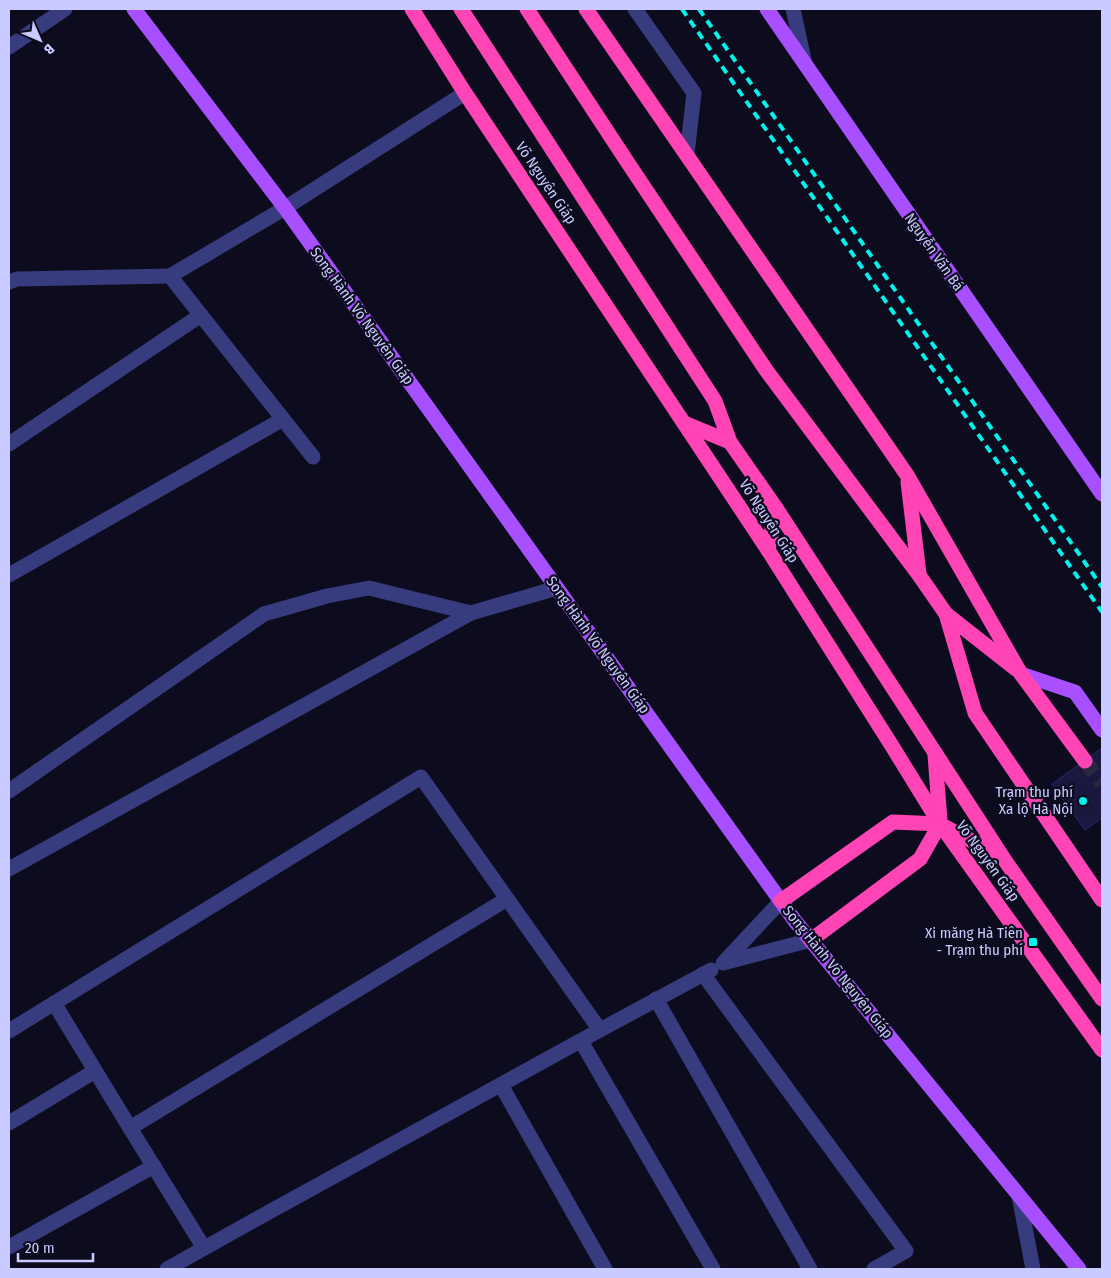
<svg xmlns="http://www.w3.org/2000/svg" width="1111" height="1278" font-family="'Fira Sans Condensed',sans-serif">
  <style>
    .building { fill: #1b1840; stroke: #2e296c }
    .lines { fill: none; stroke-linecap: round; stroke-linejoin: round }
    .highway-tunnel { stroke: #292840; stroke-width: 15; stroke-dasharray: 15 8; stroke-linecap: butt }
    .minor { stroke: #363c7e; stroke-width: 15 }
    .major { stroke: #a850ff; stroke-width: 15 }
    .highway { stroke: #ff44b5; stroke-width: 15 }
    .rail { stroke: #00f4ee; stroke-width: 4; stroke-dasharray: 8 6; stroke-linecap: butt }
    .poi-dot { fill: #00f4ee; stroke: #0d0c1e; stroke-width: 2 }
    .labels { text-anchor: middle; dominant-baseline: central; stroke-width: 4.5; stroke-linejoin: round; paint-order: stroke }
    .street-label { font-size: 15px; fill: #c9caff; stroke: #0d0c1e }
    .poi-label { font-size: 15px; fill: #c9caff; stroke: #0d0c1e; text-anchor: end }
  </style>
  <rect width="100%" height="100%" fill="#0d0c1e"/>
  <path class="building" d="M1102 748V818L1085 830 1052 784Z"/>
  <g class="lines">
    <path class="highway-tunnel" d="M1085 761 1102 784"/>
    <g class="minor">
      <path d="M635 9 694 93 687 154"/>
      <path d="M793 9 805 64"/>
      <path d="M9 47 65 9"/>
      <path d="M9 282 17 279 170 276"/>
      <path d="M9 444 201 315"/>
      <path d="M313 457 170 276 285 208 465 93"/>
      <path d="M9 575 283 419"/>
      <path d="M9 791 264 614 327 596 369 588 471 613 557 588"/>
      <path d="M9 869 471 613"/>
      <path d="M781 901 723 963 811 940"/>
      <path d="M703 974 906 1251 874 1269"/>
      <path d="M656 999 810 1269"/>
      <path d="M54 1003 130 1128"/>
      <path d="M600 1030 711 970"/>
      <path d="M9 1031 421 777 600 1030 251 1222 167 1269"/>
      <path d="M581 1041 713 1269"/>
      <path d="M501 1085 605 1269"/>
      <path d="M9 1123 95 1071"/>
      <path d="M1019 1196 1033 1269"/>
      <path d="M9 1247 154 1166"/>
      <path d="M204 1248 130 1128 507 899"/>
    </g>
    <g class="major">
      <path d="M134 9 285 208 795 921 1079 1269"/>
      <path d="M767 9 1102 494"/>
      <path d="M1021 674 1075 692 1102 730"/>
    </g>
    <g class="highway">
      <path d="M412 9 465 93 768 550 892 746 940 824 1102 1050"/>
      <path d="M461 9 715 401 730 442 776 508 1006 862 1102 999"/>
      <path d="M527 9 628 163 766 370 919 575 946 614 975 713 1102 900"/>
      <path d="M586 9 907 475 1021 674 1085 761"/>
      <path d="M684 423 730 442"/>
      <path d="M908 482 919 574"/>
      <path d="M768 550 776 508"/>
      <path d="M946 614 1016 669"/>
      <path d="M935 755 940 821"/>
      <path d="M943 826 1001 856"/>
      <path d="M781 901 893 822 940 824 920 859 811 940"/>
    </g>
    <g class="rail">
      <path d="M682 9 1102 612"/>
      <path d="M699 9 1102 587"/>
    </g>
  </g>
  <g class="poi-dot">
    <circle cx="1083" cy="801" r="5"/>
    <rect x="1028" y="937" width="10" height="10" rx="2.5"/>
  </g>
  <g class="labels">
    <g class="street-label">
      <text transform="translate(546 183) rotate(56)">Võ Nguyên Giáp</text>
      <text transform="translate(934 252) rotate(55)">Nguyễn Văn Bá</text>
      <text transform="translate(362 316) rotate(54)">Song Hành Võ Nguyên Giáp</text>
      <text transform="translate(769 521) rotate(57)">Võ Nguyên Giáp</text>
      <text transform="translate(598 645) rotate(54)">Song Hành Võ Nguyên Giáp</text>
      <text transform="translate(988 861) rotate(54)">Võ Nguyên Giáp</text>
      <text transform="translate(838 972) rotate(51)">Song Hành Võ Nguyên Giáp</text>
    </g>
    <g class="poi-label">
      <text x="1073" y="792">Trạm thu phí<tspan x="1073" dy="17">Xa lộ Hà Nội</tspan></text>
      <text x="1023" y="933">Xi măng Hà Tiên<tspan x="1023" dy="17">- Trạm thu phí</tspan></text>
    </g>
  </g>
  <rect width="1111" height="1278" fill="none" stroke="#c9caff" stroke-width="20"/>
  <g transform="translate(40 40) rotate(135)" stroke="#0d0c1e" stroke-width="4" paint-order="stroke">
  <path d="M0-4L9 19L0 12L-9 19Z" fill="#c9caff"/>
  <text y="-8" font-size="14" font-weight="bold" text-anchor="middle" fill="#c9caff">B</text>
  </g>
  <path d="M18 1253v8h75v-8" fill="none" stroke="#c9caff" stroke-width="2.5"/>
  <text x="25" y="1253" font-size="15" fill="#c9caff" stroke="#0d0c1e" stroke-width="4" paint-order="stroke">20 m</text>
</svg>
